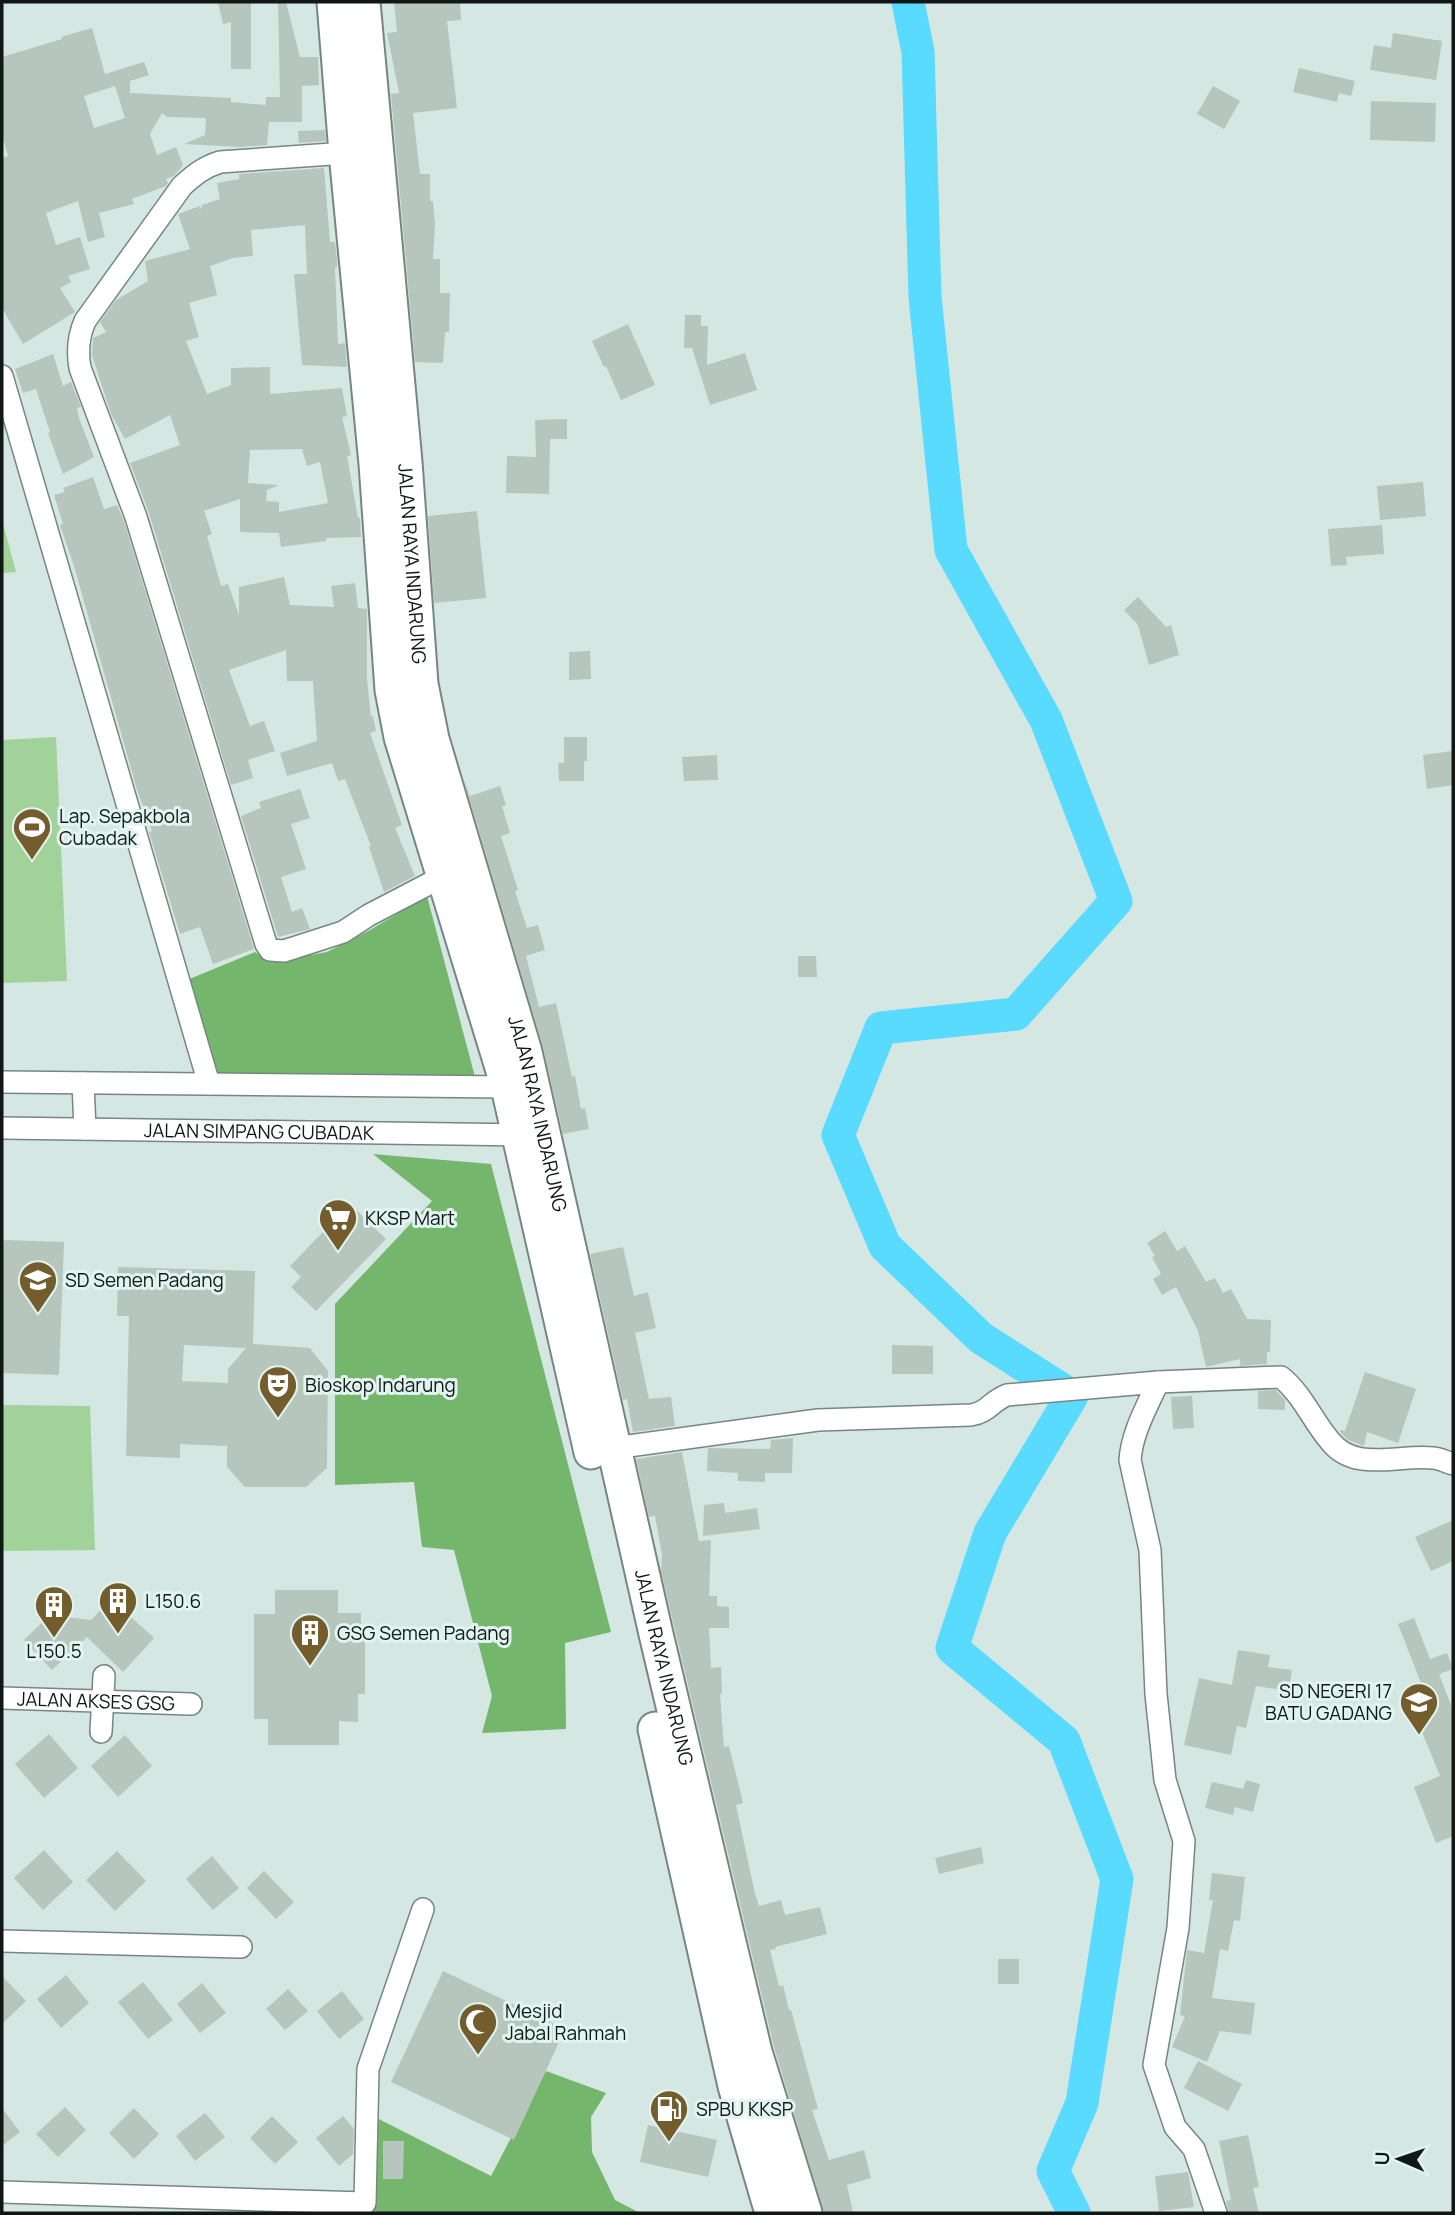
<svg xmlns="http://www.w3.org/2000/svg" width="1455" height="2215" font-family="Manrope,sans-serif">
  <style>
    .green { fill: #a0d299 }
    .forest { fill: #75b66d }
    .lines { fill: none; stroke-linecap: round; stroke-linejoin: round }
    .river { stroke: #59daff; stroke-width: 33 }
    .building { fill: #b6c6bd; fill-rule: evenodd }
    .minor-casing { stroke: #768783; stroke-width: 24 }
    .trunk-casing { stroke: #768783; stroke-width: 37 }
    .minor { stroke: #fff; stroke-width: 21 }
    .trunk { stroke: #fff; stroke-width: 33 }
    .labels { text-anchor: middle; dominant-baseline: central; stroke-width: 6; stroke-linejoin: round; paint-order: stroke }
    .street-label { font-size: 19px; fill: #101715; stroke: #e1f4f0 }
    .poi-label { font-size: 19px; fill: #101715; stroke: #e1f4f0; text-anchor: start }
  </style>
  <rect width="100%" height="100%" fill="#d4e7e2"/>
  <g class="green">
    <path d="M2 520 16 572 2 573Z"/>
    <path d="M56 737 67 981 2 983V740Z"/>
    <path d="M2 1405 90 1406 95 1550 2 1551Z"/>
  </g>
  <g class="forest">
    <path d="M427 896 479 1092 217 1087 187 980 255 952 270 962 327 952 370 930Z"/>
    <path d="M373 1154 491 1164 611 1632 565 1643 566 1729 482 1733 492 1696 454 1550 422 1547 414 1482 335 1485V1304L432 1201Z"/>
    <path d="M546 2071 606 2093 591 2117 592 2152 615 2200 640 2213H365L369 2114 491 2176Z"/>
  </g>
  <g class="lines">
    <path class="river" d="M908 2 918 52 925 297 951 550 1046 720 1116 901 1016 1014 881 1028 838 1135 885 1246 981 1338 1072 1396 990 1533 952 1648 1064 1741 1117 1879 1082 2103 1053 2171 1074 2213"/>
  </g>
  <g class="building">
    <path d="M218 2H251V69H231V22L223 24Z"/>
    <path d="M278 2H286L300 57H318L319 85 302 86V122H269L267 145 240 147 184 144 205 135 206 118 167 117 162 113 150 134 157 155 176 147 183 165 174 176 166 179 168 183 166 186 132 199 134 204 99 213 105 237 88 242 78 201 46 213 56 245 80 237 90 269 68 276 71 282 60 288 75 312 23 344 2 308V158L8 156 2 135V57L62 39 61 37 92 28 105 74 144 62 149 75 130 81V93L231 98V102L266 105V97H280ZM115 86 125 118 94 128 84 96Z"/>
    <path d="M394 2H460L461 20 447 21 457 108 413 113 420 174H430V201H433L435 224 433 259H440V293H450L449 332H445L443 363 415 362 391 94 399 93 387 33 397 32Z"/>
    <path d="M1393 33 1442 41 1436 80 1370 70 1374 45 1391 48Z"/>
    <path d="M1299 68 1355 81 1351 96 1339 93 1337 102 1293 92Z"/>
    <path d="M1213 86 1240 101 1224 129 1197 114Z"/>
    <path d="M1371 101 1436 103 1435 142 1370 140Z"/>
    <path d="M325 130 326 141 299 143 298 131Z"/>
    <path d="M324 168 330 242H335L337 260V267H335L338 344 345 343 347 367 302 365 294 274H307L305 225 251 230 253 256 233 258 210 266 217 295 189 303 199 337 186 341 207 394 231 385V368L270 367V394L342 388 347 416 342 417 351 455 347 456 358 518H360L361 537 326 538V541L281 547 279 533 240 532V499L204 511 212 534 207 536 221 586 228 584 239 615V587L284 577 290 605 334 607 331 586 355 583 358 608 367 609V679L371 717 373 716 376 731 370 733 402 825 395 828 415 876 384 892 369 847 371 846 345 779 338 781 332 763 287 776 280 753 317 741 313 681H287L286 650 229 670 250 726 264 721 275 751 248 760 253 778 231 785 149 513 130 463 180 445 170 415 125 439 111 414 92 355 93 338 106 332 100 322 116 300 148 281 145 261 190 249 178 214 200 206 201 210 202 205 220 199 217 183 239 179V174ZM302 449 307 466 320 462 328 503 279 512V502L266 501 267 490 279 485 248 483 250 450Z"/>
    <path d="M685 315H701V326H708L707 365 745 353 757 390 710 405 692 348H684Z"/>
    <path d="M628 324 655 385 621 400 606 366 604 367 592 341Z"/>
    <path d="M53 354 63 386 71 382 81 407 77 408 79 418 94 457 63 474 48 433 50 432 36 389 23 393 15 369Z"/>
    <path d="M567 419V439H550L549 494 506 493 507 456 536 457 535 420Z"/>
    <path d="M93 477 104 509 117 505 124 521 254 949 213 964 200 927 180 934 149 832 152 831 137 790 74 566 60 525 63 524 54 495 65 492 63 488Z"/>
    <path d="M1423 482 1426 516 1380 520 1377 486Z"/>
    <path d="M477 511 486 598 434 603 428 516Z"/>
    <path d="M1382 525 1384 554 1346 557 1347 565 1331 566 1328 529Z"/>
    <path d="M1138 597 1166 627 1171 625 1179 655 1149 665 1138 625 1124 610Z"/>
    <path d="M590 651 591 679 569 680V652Z"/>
    <path d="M564 737H587V761H584V781H559L558 763H564Z"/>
    <path d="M1453 751V785L1427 789 1423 755Z"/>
    <path d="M717 755 718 780 684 781 682 757Z"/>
    <path d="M464 780 470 796 500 786 506 805 502 806 510 833 501 836 518 890 515 891 527 928 538 925 545 950 526 956 539 1007 556 1003 572 1077 575 1076 581 1109 585 1108 589 1129 563 1134 543 1047Z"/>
    <path d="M300 789 310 818 291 824 306 869 281 877 292 912 302 908 310 929 278 937 241 816 261 808 259 802Z"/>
    <path d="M798 956H816L817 977H798Z"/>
    <path d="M350 1204 386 1239 316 1311 291 1287 301 1277 290 1266Z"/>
    <path d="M1165 1231 1177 1251 1185 1246 1206 1282 1215 1278 1223 1293 1231 1289 1247 1319 1271 1320 1270 1352H1267V1364L1240 1366V1359L1206 1367 1198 1331 1176 1287 1162 1295 1153 1279 1161 1274 1152 1257 1155 1256 1147 1243Z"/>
    <path d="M2 1240 64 1242 59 1375 2 1373Z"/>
    <path d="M623 1247 634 1296 648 1292 656 1328 635 1333 649 1399 671 1397 675 1426 633 1432 627 1399 623 1400 590 1254Z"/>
    <path d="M118 1267 255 1271 253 1344 310 1348 328 1371 327 1468 306 1487H245L227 1467V1446L180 1444V1458L126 1456 129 1316H117ZM184 1345 246 1348 228 1369V1383L182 1381Z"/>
    <path d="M892 1345 933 1346V1374H892Z"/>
    <path d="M1365 1372 1416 1389 1398 1443 1367 1432 1364 1446 1348 1440 1340 1432V1430L1345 1431Z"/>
    <path d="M1276 1390 1285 1400V1410L1258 1409V1391Z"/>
    <path d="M1192 1396 1194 1428 1173 1429 1171 1397Z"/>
    <path d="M793 1438 792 1473H765V1482L738 1481V1473L707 1471 708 1448 770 1449 771 1440Z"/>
    <path d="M682 1452 699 1541 711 1540 709 1596H717V1606L729 1607V1628H709L711 1668 721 1667 722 1694H720L724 1747 729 1746 743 1803 736 1805 755 1894 759 1906 781 1900 785 1915 820 1907 827 1934 775 1947 776 1949 770 1950 779 1986 783 1985 789 2010H791L818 2109 812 2110 829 2160 864 2150 871 2178 847 2185 853 2213H824L774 2047 661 1571 662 1555 655 1516 649 1517 636 1459Z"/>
    <path d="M724 1503 725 1513 757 1508 760 1529 703 1536 704 1505Z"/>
    <path d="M1453 1520V1561L1431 1571 1415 1537Z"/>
    <path d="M275 1590H338V1613H361V1641H365V1694H358V1722L339 1721V1745H268V1719H254V1614H275Z"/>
    <path d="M111 1599 154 1638 123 1672 87 1637 52 1670 24 1640 57 1608 65 1617 91 1620Z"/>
    <path d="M1414 1618 1430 1659 1447 1653 1453 1669 1439 1674 1453 1710V1836L1436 1843 1414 1787 1440 1776 1405 1690 1421 1683 1398 1624Z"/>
    <path d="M1238 1650 1270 1655 1268 1667 1292 1670 1289 1691 1256 1686 1246 1728 1237 1726 1231 1755 1184 1745 1199 1678 1232 1685Z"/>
    <path d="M49 1734 78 1768 44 1798 15 1764Z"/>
    <path d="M125 1735 152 1766 118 1797 91 1766Z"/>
    <path d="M1246 1780 1260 1784 1253 1812 1235 1807 1233 1815 1205 1808 1212 1782 1243 1789Z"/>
    <path d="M981 1847 984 1863 939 1874 935 1858Z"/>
    <path d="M44 1850 73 1882 43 1910 14 1878Z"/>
    <path d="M117 1851 146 1881 115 1911 86 1880Z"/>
    <path d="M212 1856 239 1888 213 1910 186 1879Z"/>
    <path d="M264 1871 294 1902 276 1919 247 1888Z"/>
    <path d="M1212 1873 1245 1877 1240 1921 1234 1920 1228 1951 1220 1949 1212 1998 1255 2003 1251 2035 1220 2031 1207 2062 1172 2047 1185 2016 1180 2015 1187 1950 1204 1953 1213 1900H1209Z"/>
    <rect x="998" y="1959" width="21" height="25"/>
    <path d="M443 1971 565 2029 514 2140 391 2082Z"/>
    <path d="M66 1975 89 2003 61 2028 37 1999Z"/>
    <path d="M2 1976 26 2001 2 2024Z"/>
    <path d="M143 1982 173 2020 148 2039 118 2002Z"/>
    <path d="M202 1983 226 2013 200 2033 177 2004Z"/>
    <path d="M288 1989 308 2011 285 2030 266 2009Z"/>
    <path d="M342 1991 364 2019 339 2039 317 2011Z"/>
    <path d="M1198 2061 1242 2084 1228 2111 1184 2088Z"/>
    <path d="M65 2107 86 2130 58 2157 36 2134Z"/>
    <path d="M2 2108 20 2132 2 2146Z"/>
    <path d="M134 2108 159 2134 134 2159 109 2133Z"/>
    <path d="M205 2113 225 2137 195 2161 176 2136Z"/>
    <path d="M272 2116 298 2142 275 2164 250 2138Z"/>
    <path d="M343 2116 354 2129 353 2154 339 2166 316 2138Z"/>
    <path d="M648 2125 717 2140 708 2177 640 2162Z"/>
    <path d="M1248 2135 1259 2187 1253 2188 1259 2213H1229L1226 2201 1231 2200 1219 2141Z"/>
    <path d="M383 2141H404L403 2179H383Z"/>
    <path d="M1188 2172 1194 2207 1159 2211 1155 2176Z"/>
  </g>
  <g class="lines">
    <g class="minor-casing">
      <g id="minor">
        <path d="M346 153 220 162C204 167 194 175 182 186L85 321C78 337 77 351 80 368L136 517 266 944 270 950 284 951 343 932 369 915 442 877"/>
        <path d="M2 376 209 1084"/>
        <path d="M2 1082 508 1087 519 1092"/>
        <path d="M83 1083 85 1129"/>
        <path id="s1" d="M2 1128 528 1135"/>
        <path d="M1158 1382 1281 1377C1303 1395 1312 1420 1330 1441 1355 1473 1399 1454 1433 1458 1439 1458 1446 1462 1453 1464"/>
        <path d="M614 1448 818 1420 971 1415C989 1412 991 1401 1007 1395L1158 1382C1147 1407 1132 1432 1130 1460L1150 1550 1156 1694 1165 1780 1184 1841 1178 1928 1154 2065 1175 2127 1194 2149 1216 2213"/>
        <path id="s2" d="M2 1698 191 1704"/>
        <path d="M101 1732 104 1676"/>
        <path d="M2 1941 241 1947"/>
        <path d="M2 2192 365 2203 368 2069 423 1909"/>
      </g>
    </g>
    <g class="trunk-casing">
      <g id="trunk">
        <path d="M334 2 346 153 376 464 392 690 401 737 508 1087 591 1452"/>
        <path id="s3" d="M363 2 405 462 421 684 432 739 525 1052 656 1634 755 2052 805 2213"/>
        <path d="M655 1729 735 2086 772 2213"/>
      </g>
    </g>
    <use href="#minor" class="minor"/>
    <use href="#trunk" class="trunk"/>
  </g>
  <defs>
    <g id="stadium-pin" transform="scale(2.0125)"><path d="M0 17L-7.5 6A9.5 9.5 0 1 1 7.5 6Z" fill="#745d2d" stroke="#e1f4f0"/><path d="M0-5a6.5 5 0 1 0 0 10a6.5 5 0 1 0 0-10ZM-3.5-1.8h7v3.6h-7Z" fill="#fff"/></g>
    <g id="supermarket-pin" transform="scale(2.0125)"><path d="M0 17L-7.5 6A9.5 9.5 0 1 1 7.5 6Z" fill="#745d2d" stroke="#e1f4f0"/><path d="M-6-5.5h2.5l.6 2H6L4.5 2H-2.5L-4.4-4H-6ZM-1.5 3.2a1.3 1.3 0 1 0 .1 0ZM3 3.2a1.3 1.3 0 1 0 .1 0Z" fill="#fff"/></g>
    <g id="school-pin" transform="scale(2.0125)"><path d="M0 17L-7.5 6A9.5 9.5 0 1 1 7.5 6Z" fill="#745d2d" stroke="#e1f4f0"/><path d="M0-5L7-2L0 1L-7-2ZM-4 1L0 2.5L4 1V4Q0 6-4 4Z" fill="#fff"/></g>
    <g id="theatre-pin" transform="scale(2.0125)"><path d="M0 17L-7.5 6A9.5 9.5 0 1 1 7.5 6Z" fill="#745d2d" stroke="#e1f4f0"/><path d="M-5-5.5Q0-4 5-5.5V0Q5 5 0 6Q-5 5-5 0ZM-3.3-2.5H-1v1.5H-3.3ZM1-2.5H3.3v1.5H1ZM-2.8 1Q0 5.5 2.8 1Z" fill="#fff"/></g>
    <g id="building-pin" transform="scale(2.0125)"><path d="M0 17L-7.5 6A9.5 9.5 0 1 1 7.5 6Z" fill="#745d2d" stroke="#e1f4f0"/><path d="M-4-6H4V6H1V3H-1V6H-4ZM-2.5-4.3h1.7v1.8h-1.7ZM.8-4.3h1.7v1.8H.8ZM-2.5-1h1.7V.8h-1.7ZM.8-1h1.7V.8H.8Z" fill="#fff"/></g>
    <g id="mosque-pin" transform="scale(2.0125)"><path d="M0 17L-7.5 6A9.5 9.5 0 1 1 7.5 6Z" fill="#745d2d" stroke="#e1f4f0"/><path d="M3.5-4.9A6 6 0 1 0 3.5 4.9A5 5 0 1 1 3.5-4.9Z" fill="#fff"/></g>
    <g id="fuel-pin" transform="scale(2.0125)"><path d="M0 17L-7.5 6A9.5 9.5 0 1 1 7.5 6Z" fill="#745d2d" stroke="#e1f4f0"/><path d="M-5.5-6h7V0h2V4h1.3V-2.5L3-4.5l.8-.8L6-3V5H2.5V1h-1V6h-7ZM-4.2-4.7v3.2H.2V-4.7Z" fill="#fff"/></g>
  </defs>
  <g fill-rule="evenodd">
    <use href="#stadium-pin" x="32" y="827"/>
    <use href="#supermarket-pin" x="338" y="1218"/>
    <use href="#school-pin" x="38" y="1280"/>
    <use href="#theatre-pin" x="278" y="1385"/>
    <use href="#building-pin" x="118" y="1601"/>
    <use href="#building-pin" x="54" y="1605"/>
    <use href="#building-pin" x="310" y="1633"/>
    <use href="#school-pin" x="1419" y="1702"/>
    <use href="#mosque-pin" x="478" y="2022"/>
    <use href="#fuel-pin" x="669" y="2109"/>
  </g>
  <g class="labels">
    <g class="street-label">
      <text stroke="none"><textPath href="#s3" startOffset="564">JALAN RAYA INDARUNG</textPath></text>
      <text stroke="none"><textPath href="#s3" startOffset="1130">JALAN RAYA INDARUNG</textPath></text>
      <text stroke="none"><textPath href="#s1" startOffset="257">JALAN SIMPANG CUBADAK</textPath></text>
      <text stroke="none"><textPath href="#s3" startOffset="1698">JALAN RAYA INDARUNG</textPath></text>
      <text stroke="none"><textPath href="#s2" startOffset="94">JALAN AKSES GSG</textPath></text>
    </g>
    <g class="poi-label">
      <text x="59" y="816">Lap. Sepakbola<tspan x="59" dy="22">Cubadak</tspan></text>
      <text x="365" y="1218">KKSP Mart</text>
      <text x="65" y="1280">SD Semen Padang</text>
      <text x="305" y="1385">Bioskop Indarung</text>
      <text x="145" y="1601">L150.6</text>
      <text x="337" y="1633">GSG Semen Padang</text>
      <text x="54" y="1651" text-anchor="middle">L150.5</text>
      <text x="1392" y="1691" text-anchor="end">SD NEGERI 17<tspan x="1392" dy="22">BATU GADANG</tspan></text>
      <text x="505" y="2011">Mesjid<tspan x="505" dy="22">Jabal Rahmah</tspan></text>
      <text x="696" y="2109">SPBU KKSP</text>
    </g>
  </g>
  <rect width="1455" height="2215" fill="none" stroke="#101715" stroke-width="7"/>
  <g transform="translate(1399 2159) rotate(272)" stroke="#e1f4f0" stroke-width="5" paint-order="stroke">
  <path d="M0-5L12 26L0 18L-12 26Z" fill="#101715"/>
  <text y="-10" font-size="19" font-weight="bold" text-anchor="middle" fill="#101715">U</text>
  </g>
</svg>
